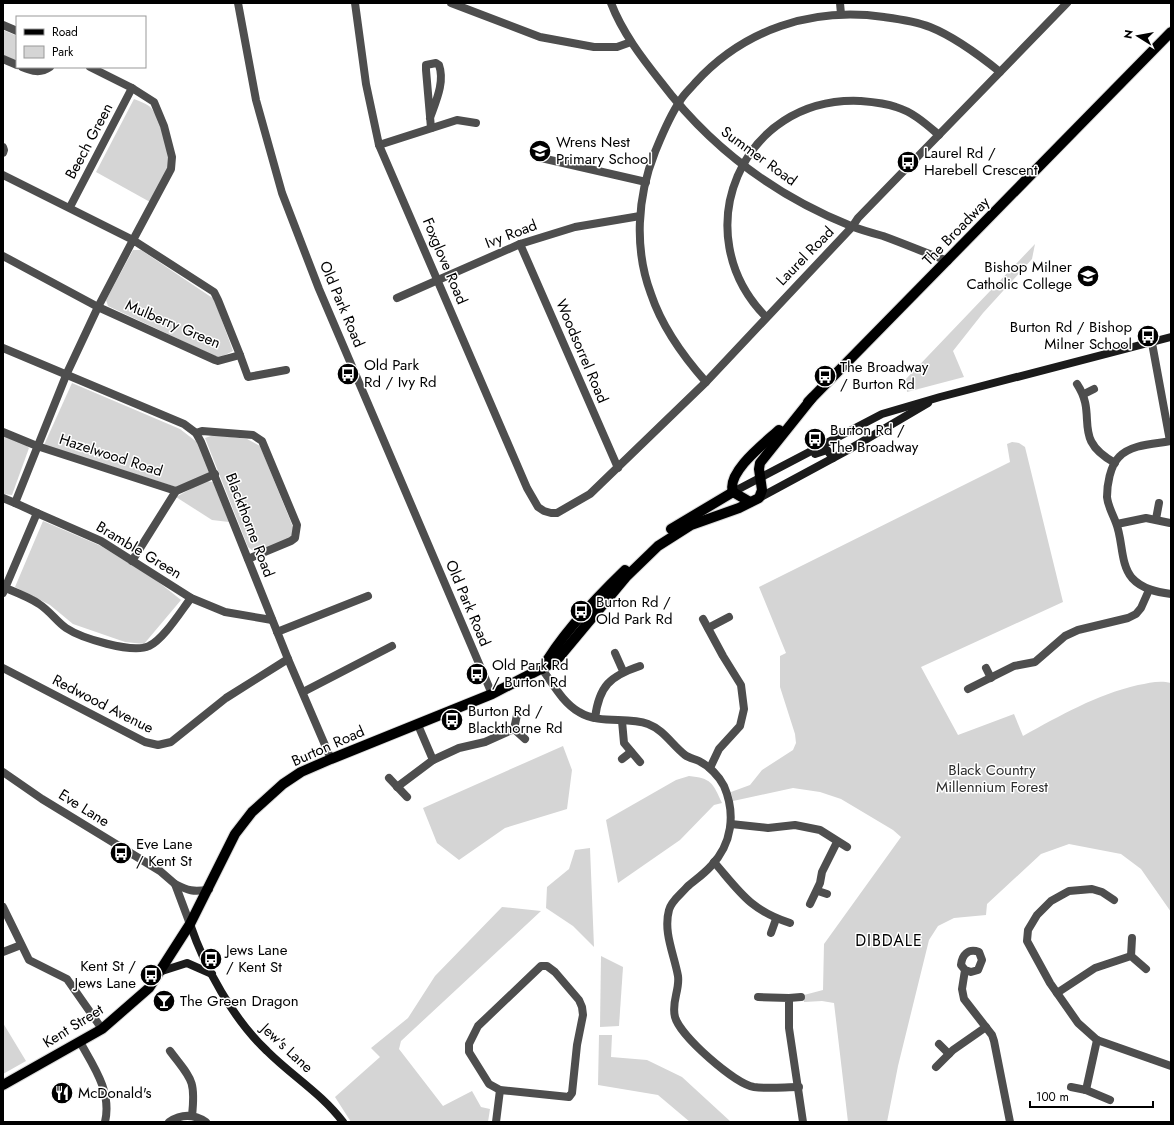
<svg xmlns="http://www.w3.org/2000/svg" width="1174" height="1125" font-family="Jost,sans-serif">
  <style>
    .green { fill: #d5d5d5 }
    .lines { fill: none; stroke-linecap: round; stroke-linejoin: round }
    .primary-casing { stroke: #dbdbdb; stroke-width: 12 }
    .minor { stroke: #4e4e4e; stroke-width: 8 }
    .tertiary { stroke: #4e4e4e; stroke-width: 8 }
    .secondary { stroke: #1b1b1b; stroke-width: 8 }
    .primary { stroke: #000; stroke-width: 10 }
    .labels { text-anchor: middle; dominant-baseline: central; stroke-width: 3; stroke-linejoin: round; paint-order: stroke }
    .street-label { font-size: 15px; fill: #000; stroke: #fff }
    .poi-label { font-size: 15px; fill: #000; stroke: #fff; text-anchor: start }
    .park-label { font-size: 15px; fill: #2c2c2c; stroke: #fff }
    .neighbourhood-label { font-size: 16px; letter-spacing: 1px; fill: #000; stroke: #fff }
  </style>
  <rect width="100%" height="100%" fill="#fff"/>
  <g class="green">
    <path d="M3 30 17 36V61L3 55Z"/>
    <path d="M134 99C139 101 145 103 149 106 161 116 166 148 170 163L150 202 96 172Z"/>
    <path d="M1035 244 1032 259 983 313 953 351 964 377 907 392 906 379Z"/>
    <path d="M133 250H141L214 299 233 351 219 358 108 306 106 300Z"/>
    <path d="M72 383 180 429 198 443 210 473 176 487 44 445Z"/>
    <path d="M3 435 23 442 29 448 12 495 3 494Z"/>
    <path d="M214 435 247 439 260 446 293 527V533L290 538 256 553 248 547 205 438Z"/>
    <path d="M1012 442 1019 443 1025 447 1063 602 921 667 958 735 1014 714 1023 736C1061 715 1096 695 1138 685 1150 683 1159 680 1171 683V912L1141 869 1121 854 1069 844 1041 854 987 904 986 915 954 918 938 926 929 940 898 1066 887 1122H848L834 1003 822 1001 804 1002V995L823 990 824 944 901 837 893 830 841 799 820 792 793 788 733 801 731 792 750 785 762 770 793 750 796 743 795 734 780 687V656L786 653 759 587 1010 462 1007 444Z"/>
    <path d="M205 481 213 482 229 522 212 520 176 497Z"/>
    <path d="M43 521 101 546 156 580 181 600 144 644 125 642 73 624 50 605 15 587Z"/>
    <path d="M563 746 572 770 567 809 505 828 459 860 437 843 423 808Z"/>
    <path d="M689 776C711 778 713 783 722 803L714 805 680 840 618 883 606 820 676 780Z"/>
    <path d="M590 848 594 947 573 926 546 908 547 887 569 869 575 850Z"/>
    <path d="M502 907 541 911 401 1041 399 1049 443 1106 472 1091 481 1107 490 1109 488 1122H351L335 1097 380 1057 371 1048 408 1018 435 976Z"/>
    <path d="M601 956 623 967 619 1026 600 1027Z"/>
    <path d="M3 1023 26 1061 3 1074 4 1067Z"/>
    <path d="M599 1035H612L611 1057 647 1060 682 1077 731 1122H690L658 1095 598 1085Z"/>
  </g>
  <g class="lines">
    <g class="primary-casing">
      <g id="primary">
        <path d="M808 402 1171 32"/>
        <path d="M733 492C726 472 766 442 779 430"/>
        <path d="M733 492 750 502"/>
        <path d="M671 529 733 492"/>
        <path d="M542 669C561 635 597 597 625 570"/>
        <path d="M3 1085 102 1029 149 988 190 924 235 834 252 812 283 784 301 772 331 759 492 694 556 661 626 577 658 546 691 525 739 508 759 498 762 490 759 469 760 463 812 398"/>
      </g>
    </g>
    <g class="minor">
      <path d="M238 3 256 100 282 193 319 289 492 694"/>
      <path d="M355 3 366 84 379 145 527 488 538 507 544 511 551 513H557L590 494 706 382 852 227 858 218 1067 3"/>
      <path d="M451 3 540 37 594 47H617L631 42"/>
      <path d="M611 3C622 32 642 58 661 82 711 148 774 195 851 226 861 230 872 233 883 236 905 244 926 253 948 261"/>
      <path d="M840 3 841 14"/>
      <path d="M3 25 17 31"/>
      <path d="M3 59 17 65"/>
      <path d="M22 67C32 71 40 74 50 67"/>
      <path d="M430 118C436 101 445 82 439 65L436 63 426 65V70L431 128"/>
      <path d="M379 145 457 120 476 123"/>
      <path d="M3 147 4 150 3 153"/>
      <path d="M537 157 646 182"/>
      <path d="M3 175 133 240 171 169 172 157 164 126 154 102 132 88 90 67"/>
      <path d="M70 207 132 88"/>
      <path d="M133 240 214 292 218 300 240 355 218 361 215 360 98 307Z"/>
      <path d="M520 244 618 468"/>
      <path d="M3 256 98 307 67 373 15 503 3 498"/>
      <path d="M397 298 520 244 575 227 640 216"/>
      <path d="M766 317C684 234 741 96 860 101 872 102 885 103 896 107 913 112 926 124 939 135"/>
      <path d="M1152 343 1170 441"/>
      <path d="M3 348 184 424 196 433 201 442 288 659 331 759"/>
      <path d="M240 355 248 377 286 370"/>
      <path d="M706 382C682 355 662 327 651 294 634 249 637 197 655 152 662 135 669 117 680 101 684 94 690 89 695 83 744 29 812 7 884 17 899 19 915 21 930 27 955 37 979 55 1000 72"/>
      <path d="M1077 384C1099 417 1070 438 1115 463"/>
      <path d="M1084 394 1094 389"/>
      <path d="M3 432 37 446 176 491"/>
      <path d="M196 433 202 431 253 435 262 441 297 525 295 538 291 541 248 559"/>
      <path d="M1171 441C1155 444 1131 444 1119 457 1110 466 1107 485 1107 497 1108 507 1113 514 1116 523 1123 540 1120 564 1132 578 1142 589 1157 592 1171 594"/>
      <path d="M15 503 37 513"/>
      <path d="M1156 519 1159 503"/>
      <path d="M1117 524 1146 518 1170 523"/>
      <path d="M132 561 176 491 215 474"/>
      <path d="M3 587C15 592 29 597 39 604 50 611 57 622 66 628 81 638 132 654 149 646 163 640 181 611 191 598"/>
      <path d="M3 593 37 513 101 541 191 598 225 612 272 620"/>
      <path d="M703 619 723 656 741 685 744 709 740 726 719 749 710 768"/>
      <path d="M708 628 729 617"/>
      <path d="M277 632 368 596"/>
      <path d="M615 653 623 671"/>
      <path d="M3 668 145 742 158 745 171 742 226 698 288 659"/>
      <path d="M986 668 991 678"/>
      <path d="M542 669C553 684 563 703 579 712 600 725 627 716 648 724 664 730 672 745 685 755 689 758 695 759 699 761 709 766 719 776 724 786 736 814 732 844 711 866 704 874 695 880 687 887 681 894 671 901 669 910 663 932 674 954 678 976 680 990 671 1002 675 1017 680 1036 735 1084 754 1087 769 1089 785 1087 799 1087"/>
      <path d="M968 689 1014 666 1035 662 1065 636 1078 630 1128 618 1136 614 1141 608 1149 590"/>
      <path d="M303 692 392 646"/>
      <path d="M517 715 514 729 525 739"/>
      <path d="M595 718C599 686 610 676 640 666"/>
      <path d="M622 721 624 743 640 762"/>
      <path d="M418 725 433 760"/>
      <path d="M622 759 631 752"/>
      <path d="M389 778 407 797"/>
      <path d="M397 787 433 760 459 748 485 742 514 729"/>
      <path d="M731 824 768 828 795 825 820 830 847 847"/>
      <path d="M714 862C740 892 750 910 790 923"/>
      <path d="M818 891 827 894"/>
      <path d="M1114 900 1102 892 1092 889 1069 891 1051 901 1037 915 1028 930 1027 941 1050 983 1078 1023 1097 1040 1171 1066"/>
      <path d="M810 904 820 883 822 872 837 842"/>
      <path d="M3 907 29 960 67 979 102 1029"/>
      <path d="M771 933 776 919"/>
      <path d="M3 952 21 945"/>
      <path d="M1131 956 1132 938"/>
      <path d="M541 966H547L555 972 579 1000 582 1007 583 1015 577 1045 572 1093 569 1097 500 1090 489 1084 469 1052V1044L478 1026Z"/>
      <path d="M965 970 971 972 978 970 982 960 979 952C968 948 962 955 961 965L965 970 962 989 964 999 992 1035 994 1041 1010 1122"/>
      <path d="M1057 993 1095 968 1131 956 1146 969"/>
      <path d="M758 997 789 998V1028L803 1122"/>
      <path d="M789 998 801 997"/>
      <path d="M80 1042C94 1067 112 1092 105 1122"/>
      <path d="M939 1044 949 1054"/>
      <path d="M170 1051C191 1079 196 1079 192 1116"/>
      <path d="M936 1067 953 1050 986 1027"/>
      <path d="M1071 1087 1086 1090 1110 1100"/>
      <path d="M1086 1090 1097 1040"/>
      <path d="M169 1122C181 1114 194 1114 206 1122"/>
      <path d="M496 1122 500 1090"/>
    </g>
    <g class="tertiary">
      <path d="M3 772 42 799 160 871 175 884 190 924"/>
      <path d="M175 884C187 890 194 893 209 889"/>
    </g>
    <g class="secondary">
      <path d="M815 454 827 450 833 458"/>
      <path d="M733 492 882 414 940 397 1171 337"/>
      <path d="M759 498 848 450 928 403"/>
      <path d="M190 924C205 968 233 1019 267 1051 292 1076 322 1094 343 1122"/>
      <path d="M162 971 187 963 212 974"/>
    </g>
    <use href="#primary" class="primary"/>
  </g>
  <defs>
    <g id="school-disc" transform="scale(1.15)"><circle r="9.5" fill="#000" stroke="#fff"/><path d="M0-5L7-2L0 1L-7-2ZM-4 1L0 2.5L4 1V4Q0 6-4 4Z" fill="#fff"/></g>
    <g id="bus-disc" transform="scale(1.15)"><circle r="9.5" fill="#000" stroke="#fff"/><path d="M-5-6H5V4H4V6H2V4H-2V6H-4V4H-5ZM-3.5-4V0h7V-4ZM-3.5 1.2v1.5H-2V1.2ZM2 1.2v1.5H3.5V1.2Z" fill="#fff"/></g>
    <g id="bar-disc" transform="scale(1.15)"><circle r="9.5" fill="#000" stroke="#fff"/><path d="M-6-5H6L.8 .8V4.5H3.5V6h-7V4.5H-.8V.8Z" fill="#fff"/></g>
    <g id="restaurant-disc" transform="scale(1.15)"><circle r="9.5" fill="#000" stroke="#fff"/><path d="M-5-6h1v4h1v-4h1v4h1v-4h1v5L-1.5 .5V6h-2V.5L-5-1ZM5-6V6H3V1.5H1.5Q1.5-4 5-6Z" fill="#fff"/></g>
  </defs>
  <g fill-rule="evenodd">
    <use href="#school-disc" x="540" y="151"/>
    <use href="#bus-disc" x="908" y="162"/>
    <use href="#school-disc" x="1088" y="276"/>
    <use href="#bus-disc" x="1148" y="336"/>
    <use href="#bus-disc" x="348" y="374"/>
    <use href="#bus-disc" x="825" y="376"/>
    <use href="#bus-disc" x="815" y="439"/>
    <use href="#bus-disc" x="581" y="611"/>
    <use href="#bus-disc" x="477" y="674"/>
    <use href="#bus-disc" x="452" y="720"/>
    <use href="#bus-disc" x="121" y="853"/>
    <use href="#bus-disc" x="211" y="959"/>
    <use href="#bus-disc" x="151" y="975"/>
    <use href="#bar-disc" x="164" y="1001"/>
    <use href="#restaurant-disc" x="62" y="1093"/>
  </g>
  <g class="labels">
    <g class="street-label">
      <text transform="translate(89 141) rotate(-62)">Beech Green</text>
      <text transform="translate(759 156) rotate(36)">Summer Road</text>
      <text transform="translate(956 231) rotate(-46)">The Broadway</text>
      <text transform="translate(511 234) rotate(-21)">Ivy Road</text>
      <text transform="translate(805 256) rotate(-46)">Laurel Road</text>
      <text transform="translate(445 261) rotate(67)">Foxglove Road</text>
      <text transform="translate(342 304) rotate(67)">Old Park Road</text>
      <text transform="translate(173 324) rotate(23)">Mulberry Green</text>
      <text transform="translate(582 351) rotate(67)">Woodsorrel Road</text>
      <text transform="translate(111 455) rotate(18)">Hazelwood Road</text>
      <text transform="translate(250 525) rotate(69)">Blackthorne Road</text>
      <text transform="translate(139 550) rotate(31)">Bramble Green</text>
      <text transform="translate(468 603) rotate(67)">Old Park Road</text>
      <text transform="translate(103 704) rotate(27)">Redwood Avenue</text>
      <text transform="translate(328 746) rotate(-24)">Burton Road</text>
      <text transform="translate(84 808) rotate(32)">Eve Lane</text>
      <text transform="translate(73 1026) rotate(-32)">Kent Street</text>
      <text transform="translate(287 1048) rotate(43)">Jew's Lane</text>
    </g>
    <g class="poi-label">
      <text x="556" y="142">Wrens Nest<tspan x="556" dy="17">Primary School</tspan></text>
      <text x="924" y="153">Laurel Rd /<tspan x="924" dy="17">Harebell Crescent</tspan></text>
      <text x="1072" y="267" text-anchor="end">Bishop Milner<tspan x="1072" dy="17">Catholic College</tspan></text>
      <text x="1132" y="327" text-anchor="end">Burton Rd / Bishop<tspan x="1132" dy="17">Milner School</tspan></text>
      <text x="364" y="365">Old Park<tspan x="364" dy="17">Rd / Ivy Rd</tspan></text>
      <text x="840" y="367">The Broadway<tspan x="840" dy="17">/ Burton Rd</tspan></text>
      <text x="830" y="430">Burton Rd /<tspan x="830" dy="17">The Broadway</tspan></text>
      <text x="596" y="602">Burton Rd /<tspan x="596" dy="17">Old Park Rd</tspan></text>
      <text x="492" y="665">Old Park Rd<tspan x="492" dy="17">/ Burton Rd</tspan></text>
      <text x="468" y="711">Burton Rd /<tspan x="468" dy="17">Blackthorne Rd</tspan></text>
      <text x="136" y="844">Eve Lane<tspan x="136" dy="17">/ Kent St</tspan></text>
      <text x="226" y="950">Jews Lane<tspan x="226" dy="17">/ Kent St</tspan></text>
      <text x="136" y="966" text-anchor="end">Kent St /<tspan x="136" dy="17">Jews Lane</tspan></text>
      <text x="180" y="1001">The Green Dragon</text>
      <text x="78" y="1093">McDonald's</text>
    </g>
    <g class="park-label">
      <text x="992" y="770">Black Country<tspan x="992" dy="17">Millennium Forest</tspan></text>
    </g>
    <g class="neighbourhood-label">
      <text x="889" y="940">DIBDALE</text>
    </g>
  </g>
  <rect width="1174" height="1125" fill="none" stroke="#000000" stroke-width="8"/>
  <rect x="16" y="16" width="130" height="52" fill="#ffffff" stroke="#999999"/>
  <rect x="24" y="29" width="20" height="6" fill="#000000" stroke="#999999"/>
  <text x="52" y="36" font-size="12" fill="#000000">Road</text>
  <rect x="24" y="46" width="20" height="12" fill="#d5d5d5" stroke="#999999"/>
  <text x="52" y="56" font-size="12" fill="#000000">Park</text>
  <g transform="translate(1138 36) rotate(281)" stroke="#ffffff" stroke-width="3" paint-order="stroke">
  <path d="M0-3L7 15L0 10L-7 15Z" fill="#000000"/>
  <text y="-6" font-size="11" font-weight="bold" text-anchor="middle" fill="#000000">N</text>
  </g>
  <path d="M1030 1101v6h123v-6" fill="none" stroke="#000000" stroke-width="2"/>
  <text x="1036" y="1101" font-size="12" fill="#000000" stroke="#ffffff" stroke-width="3" paint-order="stroke">100 m</text>
</svg>
